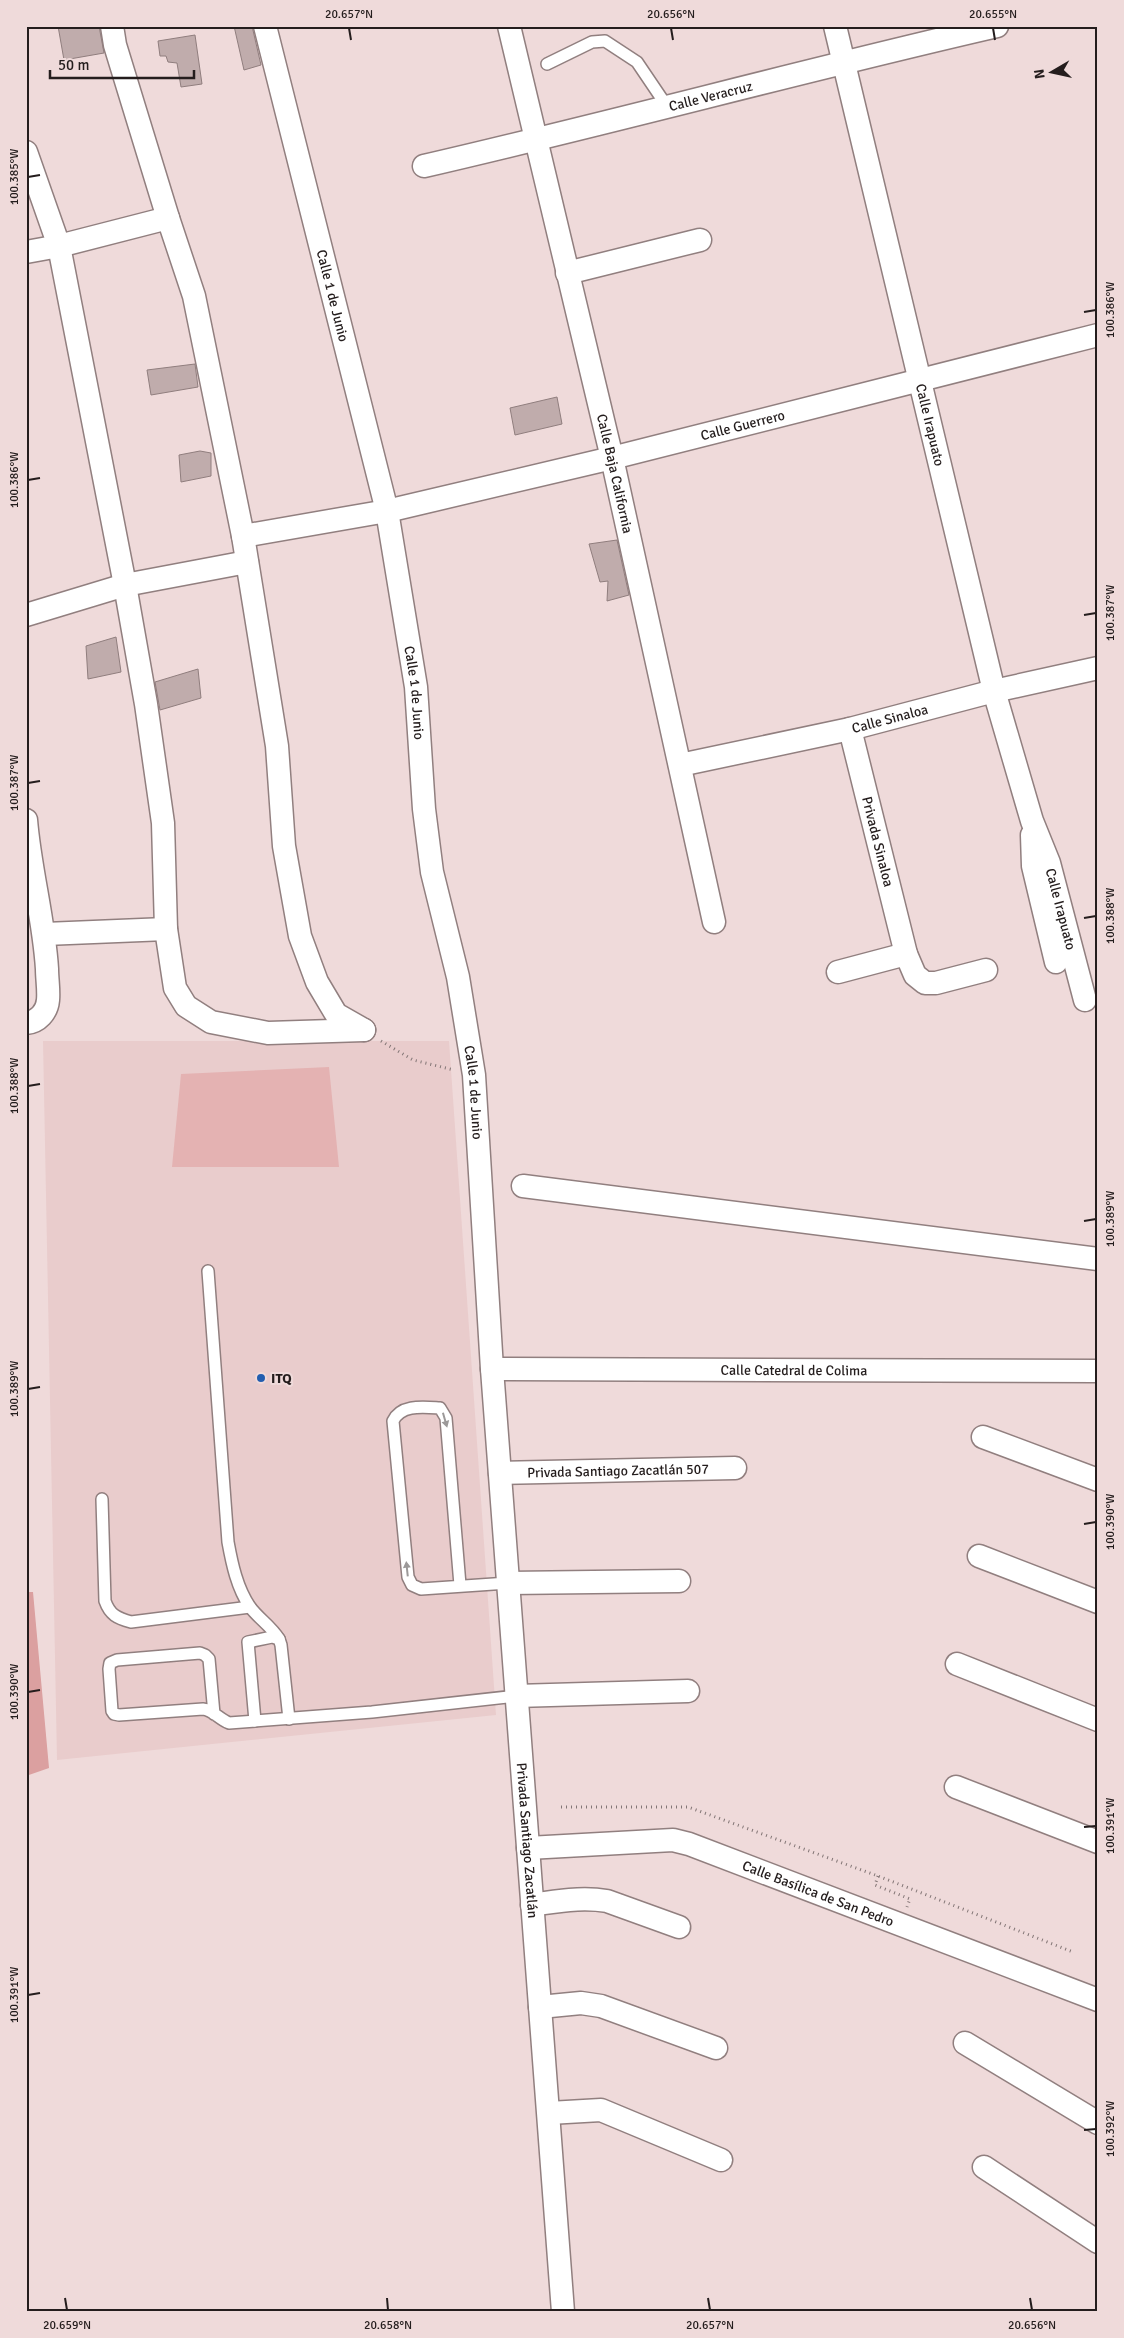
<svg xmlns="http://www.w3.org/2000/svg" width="1124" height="2338" font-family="Signika,sans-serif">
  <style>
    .built { fill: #e9cccc }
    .green { fill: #e4b2b2 }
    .forest { fill: #dba0a0 }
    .building { fill: #c0acac; stroke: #907e7e }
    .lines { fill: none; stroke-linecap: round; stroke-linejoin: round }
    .lane-casing { stroke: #917f7f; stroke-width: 14 }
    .street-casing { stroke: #917f7f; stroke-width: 25 }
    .path { stroke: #827575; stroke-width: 3; stroke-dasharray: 1 4; stroke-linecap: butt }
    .lane { stroke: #fff; stroke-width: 11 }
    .street { stroke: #fff; stroke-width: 22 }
    .oneway { fill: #9c9999 }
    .ticks { fill: none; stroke: #241d1d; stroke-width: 2 }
    .poi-dot { fill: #225daf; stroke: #efdada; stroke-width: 2 }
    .labels { text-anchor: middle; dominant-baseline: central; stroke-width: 4; stroke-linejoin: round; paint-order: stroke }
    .street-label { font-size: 14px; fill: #241d1d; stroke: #efdada }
    .poi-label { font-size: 14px; font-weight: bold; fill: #241d1d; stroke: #efdada; text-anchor: start }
    .neatline { fill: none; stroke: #241d1d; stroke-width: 2 }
    .ticks-label { font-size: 12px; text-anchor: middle; fill: #241d1d }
  </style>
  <rect width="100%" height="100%" fill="#efdada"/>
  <path class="built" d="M43 1041H449L496 1715 57 1760Z"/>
  <path class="green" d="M329 1067 339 1167H172L181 1074Z"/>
  <path class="forest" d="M26 1592H33L49 1768 26 1776Z"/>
  <g class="building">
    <path d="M58 26H99L104 53 64 60Z"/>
    <path d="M234 26H252L261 65 244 70Z"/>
    <path d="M195 35 202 84 181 87 177 63 168 62 166 56H160L158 41Z"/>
    <path d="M195 364 198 387 151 395 147 370Z"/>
    <path d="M557 397 562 424 515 435 510 408Z"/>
    <path d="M200 451 211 453V476L181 482 179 455Z"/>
    <path d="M617 540 629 595 607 601 608 581 600 582 589 544Z"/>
    <path d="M116 637 121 672 88 679 86 646Z"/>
    <path d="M198 669 201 698 160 710 155 682Z"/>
  </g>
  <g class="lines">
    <g class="lane-casing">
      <g id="lane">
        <path d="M547 64 592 42 605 41 637 62 662 99 664 108"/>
        <path d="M208 1271 228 1542C232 1564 237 1588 250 1607 259 1619 271 1626 279 1639"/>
        <path d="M102 1499 105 1601C110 1615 117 1618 131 1622L250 1607"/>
        <path d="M460 1585 446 1418 440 1408C423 1407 401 1404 393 1421L408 1577 412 1585 421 1589 508 1583"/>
        <path d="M214 1714 209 1659 205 1655 200 1653 117 1660 110 1663 109 1669 112 1711 114 1714 119 1715 203 1709C213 1710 219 1719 229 1723L372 1712 516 1696"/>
        <path d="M255 1721 248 1642 272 1637 279 1639 281 1645 289 1719"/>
      </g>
    </g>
    <g class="street-casing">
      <g id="street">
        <path d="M112 26 115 45 168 218 194 296 243 536 277 746 284 846 300 936 317 982 336 1014 364 1030"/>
        <path id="s1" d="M265 26 387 511 416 687 424 809 432 872 458 977 474 1075 492 1369 563 2312"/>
        <path id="s2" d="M509 26 612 458 714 922"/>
        <path id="s3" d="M835 26 994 691 1032 821 1049 863 1085 1000"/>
        <path d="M26 152 59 246 125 585 146 704 163 823 166 929 175 988 186 1006 211 1022 268 1033 364 1030"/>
        <path id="s4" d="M424 166C615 122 805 70 997 26"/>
        <path d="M26 252 59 246 168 218"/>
        <path d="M567 273 700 240"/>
        <path id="s5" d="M243 536 387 511 612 458 1098 335"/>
        <path d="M26 615 125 585 247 562"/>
        <path id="s6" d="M850 729 906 954 915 975 925 983H936L986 970"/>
        <path id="s7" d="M680 765 850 729 994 691 1098 668"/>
        <path d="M26 820C30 870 44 919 47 969 47 979 49 990 48 1000 47 1012 38 1022 26 1023"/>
        <path d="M1032 835 1033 866 1056 962"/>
        <path d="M45 934 166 929"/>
        <path d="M838 972 906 954"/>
        <path d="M523 1186 1098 1259"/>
        <path id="s8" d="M492 1369 1098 1371"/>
        <path d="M983 1437 1098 1480"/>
        <path id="s9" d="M500 1473 735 1468"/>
        <path d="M979 1556 1098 1602"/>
        <path d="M508 1583 679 1581"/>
        <path d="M957 1664 1098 1720"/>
        <path d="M516 1696 688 1691"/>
        <path d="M956 1787 1098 1842"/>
        <path id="s10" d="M528 1848 673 1840 689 1844 1098 2000"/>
        <path d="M532 1905C557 1901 582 1897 607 1901L679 1927"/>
        <path d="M540 2007 581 2003 601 2006 716 2048"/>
        <path d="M965 2043 1098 2123"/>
        <path d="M549 2113 601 2110 721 2160"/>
        <path d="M984 2167 1098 2242"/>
      </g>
    </g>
    <g class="path">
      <path d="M381 1041 413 1060 454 1070"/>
      <path d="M561 1807H688L878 1876 1073 1952"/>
      <path d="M878 1876 875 1885 910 1899 907 1907"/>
    </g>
    <use href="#lane" class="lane"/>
    <use href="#street" class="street"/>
  </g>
  <defs><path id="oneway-solid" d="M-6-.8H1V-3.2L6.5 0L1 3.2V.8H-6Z" transform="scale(1.25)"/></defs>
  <g class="oneway">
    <use href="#oneway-solid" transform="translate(445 1420) rotate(74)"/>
    <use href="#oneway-solid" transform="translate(407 1569) rotate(-96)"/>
  </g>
  <path class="ticks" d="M349 28 351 40M671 28 673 40M993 28 995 40M28 177 40 175M1084 312 1096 310M28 480 40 478M1084 615 1096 613M28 783 40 781M1084 918 1096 916M28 1086 40 1084M1084 1221 1096 1219M28 1389 40 1387M1084 1524 1096 1522M28 1692 40 1690M1084 1827 1096 1826M28 1995 40 1993M1084 2130 1096 2129M65 2298 67 2310M387 2298 388 2310M708 2298 710 2310M1030 2298 1032 2310"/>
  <circle class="poi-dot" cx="261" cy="1378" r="5"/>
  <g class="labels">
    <g class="street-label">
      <text stroke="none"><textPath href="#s4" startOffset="295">Calle Veracruz</textPath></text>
      <text stroke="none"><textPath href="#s1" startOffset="278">Calle 1 de Junio</textPath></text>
      <text stroke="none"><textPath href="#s5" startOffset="512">Calle Guerrero</textPath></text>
      <text stroke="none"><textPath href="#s3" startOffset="410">Calle Irapuato</textPath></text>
      <text stroke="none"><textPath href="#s2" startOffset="460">Calle Baja California</textPath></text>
      <text stroke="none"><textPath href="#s1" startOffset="684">Calle 1 de Junio</textPath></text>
      <text stroke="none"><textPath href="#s7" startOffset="215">Calle Sinaloa</textPath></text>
      <text stroke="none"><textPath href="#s6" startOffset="116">Privada Sinaloa</textPath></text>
      <text stroke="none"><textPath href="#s3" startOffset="912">Calle Irapuato</textPath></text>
      <text stroke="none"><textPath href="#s1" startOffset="1089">Calle 1 de Junio</textPath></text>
      <text stroke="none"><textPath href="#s8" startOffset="302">Calle Catedral de Colima</textPath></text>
      <text stroke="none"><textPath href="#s9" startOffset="118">Privada Santiago Zacatlán 507</textPath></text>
      <text stroke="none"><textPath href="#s1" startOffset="1839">Privada Santiago Zacatlán</textPath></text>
      <text stroke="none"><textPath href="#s10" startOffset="300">Calle Basílica de San Pedro</textPath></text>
    </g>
    <g class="poi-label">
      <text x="271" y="1378">ITQ</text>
    </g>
  </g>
  <rect width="1124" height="2338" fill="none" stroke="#efdada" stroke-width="55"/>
  <g transform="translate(1052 72) rotate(261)" stroke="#efdada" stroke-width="4" paint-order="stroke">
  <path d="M0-4L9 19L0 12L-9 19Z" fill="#241d1d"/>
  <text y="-8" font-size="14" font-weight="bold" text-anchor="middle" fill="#241d1d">N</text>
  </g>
  <path d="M50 70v8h144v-8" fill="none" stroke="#241d1d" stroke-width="2.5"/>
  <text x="58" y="70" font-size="15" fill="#241d1d" stroke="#efdada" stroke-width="4" paint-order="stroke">50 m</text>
  <rect x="28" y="28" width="1068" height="2282" class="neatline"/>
  <g class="ticks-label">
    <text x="349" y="18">20.657°N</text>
    <text x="671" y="18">20.656°N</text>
    <text x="993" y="18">20.655°N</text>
    <text transform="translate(14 177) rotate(-90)" y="4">100.385°W</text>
    <text transform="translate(1110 310) rotate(-90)" y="4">100.386°W</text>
    <text transform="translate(14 480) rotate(-90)" y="4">100.386°W</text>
    <text transform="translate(1110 613) rotate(-90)" y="4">100.387°W</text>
    <text transform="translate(14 783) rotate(-90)" y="4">100.387°W</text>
    <text transform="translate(1110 916) rotate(-90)" y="4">100.388°W</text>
    <text transform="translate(14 1086) rotate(-90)" y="4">100.388°W</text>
    <text transform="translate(1110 1219) rotate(-90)" y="4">100.389°W</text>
    <text transform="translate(14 1389) rotate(-90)" y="4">100.389°W</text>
    <text transform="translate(1110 1522) rotate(-90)" y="4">100.390°W</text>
    <text transform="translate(14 1692) rotate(-90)" y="4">100.390°W</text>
    <text transform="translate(1110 1826) rotate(-90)" y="4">100.391°W</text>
    <text transform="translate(14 1995) rotate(-90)" y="4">100.391°W</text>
    <text transform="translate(1110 2129) rotate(-90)" y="4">100.392°W</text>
    <text x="67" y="2329">20.659°N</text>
    <text x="388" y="2329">20.658°N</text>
    <text x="710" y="2329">20.657°N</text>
    <text x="1032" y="2329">20.656°N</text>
  </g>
</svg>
